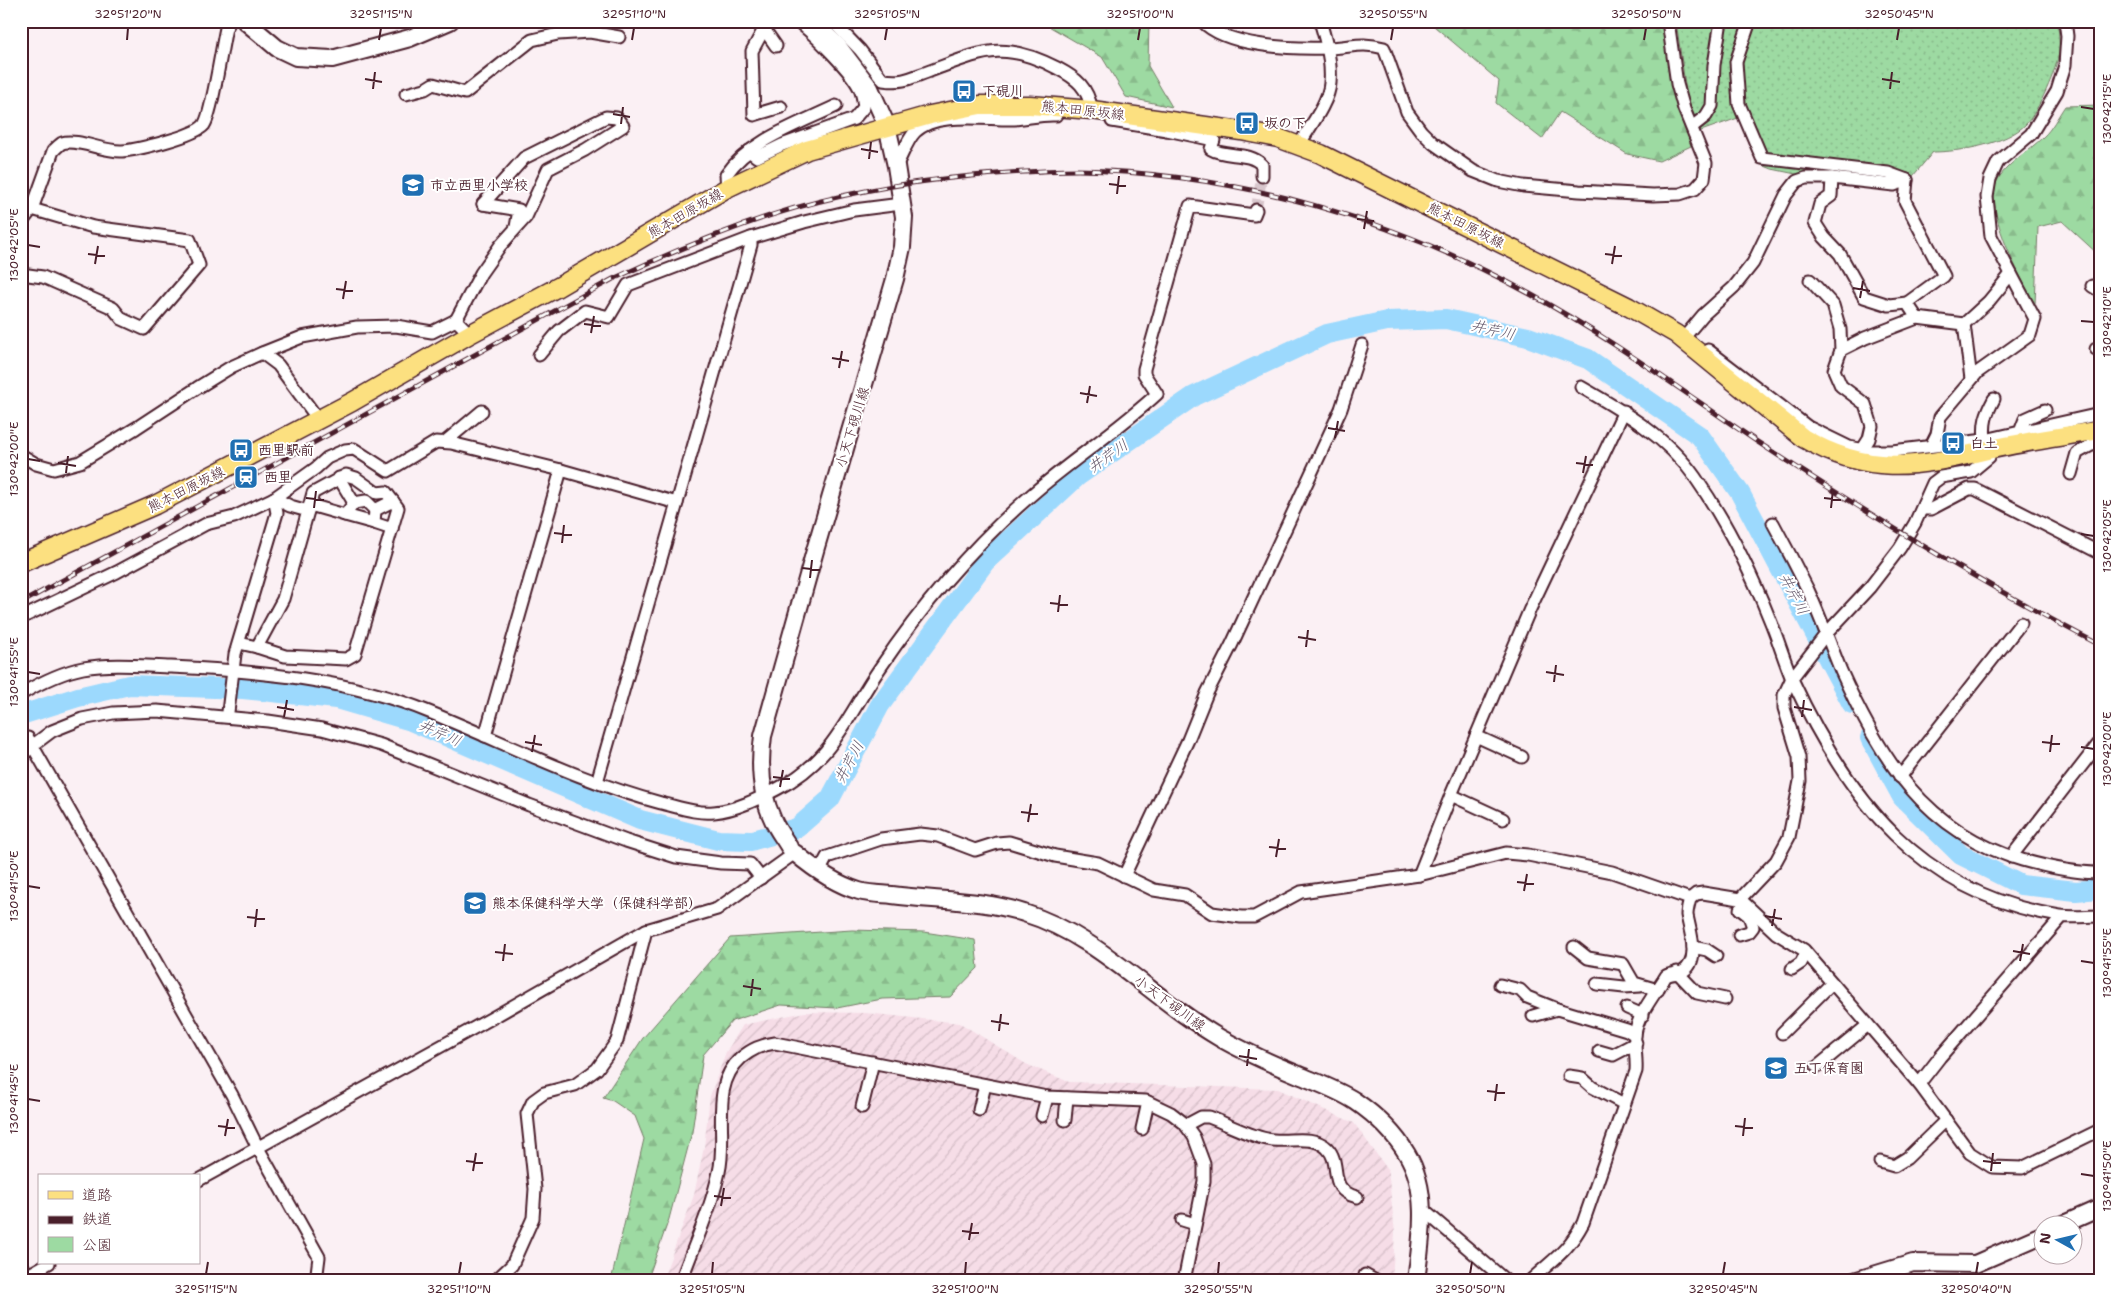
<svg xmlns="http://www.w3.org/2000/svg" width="2121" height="1302" font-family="'Shantell Sans','Klee One',sans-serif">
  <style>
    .industrial { fill: url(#industrial-furrows) }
    .green { fill: url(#green-dots); stroke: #747c66 }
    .forest { fill: url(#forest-firs); stroke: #747c66 }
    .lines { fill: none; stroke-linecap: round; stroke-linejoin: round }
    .river { stroke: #9cd9fd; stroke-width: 20 }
    .street-tunnel { stroke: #d8c6cc; stroke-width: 11; stroke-dasharray: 11 5.5; stroke-linecap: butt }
    .street-casing { stroke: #4a1f2b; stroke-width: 15 }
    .secondary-casing { stroke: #4a1f2b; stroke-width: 20 }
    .primary-casing { stroke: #4a1f2b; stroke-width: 21 }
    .street { stroke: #fff; stroke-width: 11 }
    .secondary { stroke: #fff; stroke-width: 16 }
    .primary { stroke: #fce080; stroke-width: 18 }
    .rail-casing { stroke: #4a1f2b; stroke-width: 5 }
    .rail { stroke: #fff; stroke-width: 3; stroke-dasharray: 9; stroke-linecap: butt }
    .ticks { fill: none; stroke: #4a1f2b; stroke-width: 2 }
    .labels { text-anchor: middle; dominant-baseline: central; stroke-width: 4; stroke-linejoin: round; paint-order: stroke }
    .poi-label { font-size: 14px; font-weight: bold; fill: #4a1f2b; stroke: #fff; text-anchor: start }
    .street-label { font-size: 14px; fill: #4a1f2b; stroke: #fff }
    .water-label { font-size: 15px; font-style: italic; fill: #63576a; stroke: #fff }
    .neatline { fill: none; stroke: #4a1f2b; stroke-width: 2 }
    .ticks-label { font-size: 12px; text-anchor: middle; fill: #4a1f2b }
  </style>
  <defs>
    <pattern id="industrial-furrows" width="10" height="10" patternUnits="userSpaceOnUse" patternTransform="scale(1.25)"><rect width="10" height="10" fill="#f6dde7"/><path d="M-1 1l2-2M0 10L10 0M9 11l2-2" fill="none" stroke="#d4bdc6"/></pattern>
    <pattern id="green-dots" width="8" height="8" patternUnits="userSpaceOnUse" patternTransform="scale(1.25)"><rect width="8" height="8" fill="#9ddaa2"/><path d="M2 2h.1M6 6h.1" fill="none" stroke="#89bb8c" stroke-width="1.8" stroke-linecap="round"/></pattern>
    <pattern id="forest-firs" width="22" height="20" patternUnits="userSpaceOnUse" patternTransform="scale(1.25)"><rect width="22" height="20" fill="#9ddaa2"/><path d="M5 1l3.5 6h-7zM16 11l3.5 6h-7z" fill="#89bb8c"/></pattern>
  </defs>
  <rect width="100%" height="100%" fill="#fbf0f4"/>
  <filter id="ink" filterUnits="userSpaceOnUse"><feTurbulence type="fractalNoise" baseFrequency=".02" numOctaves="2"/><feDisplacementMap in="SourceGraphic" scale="10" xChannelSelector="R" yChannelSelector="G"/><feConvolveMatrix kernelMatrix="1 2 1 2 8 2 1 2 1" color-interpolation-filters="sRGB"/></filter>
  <g filter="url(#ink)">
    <path class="industrial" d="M805 1012 866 1013 960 1023 1026 1064 1069 1082 1278 1089 1354 1123 1388 1170 1395 1233 1392 1281H662L694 1195 704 1147 710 1096 726 1052 743 1025Z"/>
    <path class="green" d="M1676 21H2058C2058 31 2060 42 2059 52 2057 69 2038 112 2026 124 2007 144 1959 152 1933 152L1913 176 1893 189 1810 177 1772 169 1757 163 1738 118 1701 131 1687 98Z"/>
    <g class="forest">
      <path d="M1040 21H1149L1148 66 1172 107 1126 97 1102 57Z"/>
      <path d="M1428 21H1664L1674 87 1691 146 1659 161 1627 154 1560 112 1542 139 1496 103 1499 81Z"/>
      <path d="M2100 105V256L2062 221 2038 227 2035 305C2021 277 1979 205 2000 176 2012 160 2029 151 2043 137 2052 129 2058 116 2065 106Z"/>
      <path d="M852 930 924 932 975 940 978 968 950 997 882 999 837 1008 781 1005 732 1021 703 1055 692 1132 669 1219 647 1281H611L644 1139 635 1116 613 1101 603 1098 643 1038 730 938Z"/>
    </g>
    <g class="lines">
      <g class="river">
        <path d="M21 715 78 697 129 685 243 689 336 699 411 721 640 820 718 840 750 841 797 828 830 799 880 705 985 562 1078 476 1194 396 1327 334 1387 321 1446 319 1528 337 1588 359 1700 436 1740 493 1852 704"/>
        <path d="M1870 738 1902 797 1961 855 2021 885 2076 891 2100 889"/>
      </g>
      <path class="street-tunnel" d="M1256 210 1262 176"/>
      <g class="street-casing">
        <g id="street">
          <path d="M770 21 764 29 776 46"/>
          <path d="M832 21 860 50 883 80C904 83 910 78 930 71 984 51 1003 40 1057 68 1078 79 1087 87 1092 110"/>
          <path d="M1202 21C1226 47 1293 49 1327 48 1350 48 1360 41 1384 48L1407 112 1421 131 1433 143 1473 171 1498 181 1523 186 1579 191 1653 195 1680 194 1695 189 1704 179 1706 163 1684 109 1677 84 1668 21"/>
          <path d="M1750 21 1736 62 1739 104 1762 158 1888 173 1907 180"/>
          <path d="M764 29 752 51 754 115 781 107"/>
          <path d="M406 94 425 89 433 84 465 93 532 40 558 34 590 32 619 37"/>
          <path d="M1112 121 1167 130"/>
          <path d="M1165 124 1167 130 1214 140 1211 149C1226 158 1249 151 1262 165V176"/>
          <path d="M1692 127 1706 116 1712 106 1714 65 1721 21"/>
          <path d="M1299 145C1309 128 1329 102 1330 83 1332 62 1326 41 1320 21"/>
          <path d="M749 151 757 157 782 145 854 119 864 107C863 102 863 97 861 92 856 75 812 32 797 21"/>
          <path d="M896 166C902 156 907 140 915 132 936 111 987 120 1014 119 1028 118 1042 114 1056 115"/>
          <path d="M1832 178 1831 196 1820 204 1815 223 1824 237 1840 254 1864 297 1889 305 1907 303"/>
          <path d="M727 188 726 175C750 140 799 124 836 106"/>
          <path d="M483 204 519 210 516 227"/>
          <path d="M21 223 32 209 53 151C56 148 59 145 62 143 77 138 104 152 122 151 137 150 195 136 204 125 212 114 222 45 226 28L230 21"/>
          <path d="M21 274 43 277 113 308 122 319 144 329 199 265 190 240 93 227 32 209"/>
          <path d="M1810 280 1833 305 1840 329 1841 350"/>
          <path d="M2092 286 2100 291"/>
          <path d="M1964 324 1971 379"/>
          <path d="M470 334 456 320 481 273 500 246 526 217 548 169 585 150 623 126 617 118 606 117 524 158 483 204"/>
          <path d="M1687 334 1703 315 1734 287 1753 263 1786 195 1797 181 1806 178H1832L1894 185 1907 180 1905 201 1944 276 1907 303 1917 318"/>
          <path d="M2096 349H2100"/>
          <path d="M1708 350 1808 427 1849 447 1870 451H1892L1985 440 1982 451"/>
          <path d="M262 353 302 337 357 327 396 326 432 332 456 320"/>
          <path d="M539 355 559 331 585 311 609 317 628 285 751 238 804 222 854 210 901 204"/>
          <path d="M1581 387C1623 411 1667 437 1695 477 1726 521 1750 570 1770 620 1778 639 1784 660 1792 679 1848 800 1921 895 2060 916 2073 918 2087 916 2100 916"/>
          <path d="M1994 399C1986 414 1983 423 1985 440L2020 432 2025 419 2045 410"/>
          <path d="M2020 432 2100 414"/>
          <path d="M445 442 482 411"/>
          <path d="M1931 446 1937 434 1940 417 1978 372 2030 335 2035 319 1991 236 1987 197 1990 179 1998 162 2031 134 2057 91 2065 65 2067 36 2065 21"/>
          <path d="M1862 450 1869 439 1872 426 1865 404 1841 386 1834 370 1841 350 1865 338 1917 318 1964 324 1989 301 2011 274"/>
          <path d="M21 455 36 464 54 469 80 462 136 428 197 388 231 367 262 353 278 365 318 419"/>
          <path d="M2071 474 2077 453 2097 442 2100 437"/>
          <path d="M339 478 354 503 366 501 375 510 393 501"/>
          <path d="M310 505 345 515 354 503"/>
          <path d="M1922 509H1931L1969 489H1975L2100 553"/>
          <path d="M375 510 374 523 392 529"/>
          <path d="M345 515 374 523"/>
          <path d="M1773 523C1785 545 1797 568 1808 590 1820 616 1830 644 1841 671 1880 758 1925 832 2022 860 2047 867 2074 873 2100 873"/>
          <path d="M21 618 117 572 206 524 234 517 274 498 316 468 327 458 345 450 354 449 388 471 436 442 451 443 561 470 677 503"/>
          <path d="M239 643 257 647 283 599 308 511 290 506 274 498"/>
          <path d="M257 647 285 656 346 659 355 654 398 508 386 492 377 493 356 478 346 475 313 493 308 511"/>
          <path d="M21 694C40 683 62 672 83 668 112 663 141 666 171 667 257 671 349 679 429 712 506 743 581 782 661 803 678 807 697 814 714 812 736 810 758 799 777 789 833 761 847 716 880 668 924 603 976 542 1036 491 1075 458 1119 429 1157 394L1144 374V369L1190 206 1254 215 1256 210"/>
          <path d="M228 712 235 654 277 513 274 498"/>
          <path d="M485 736 561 470"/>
          <path d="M1476 736 1522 757"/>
          <path d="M28 738 232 1095 258 1148 319 1257 316 1281"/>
          <path d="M21 757 32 746 52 731 82 719 113 713 157 711 268 721 322 729 381 745 529 805 626 841 676 857 721 863 750 864 761 878"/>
          <path d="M1900 777 2021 623"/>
          <path d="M597 782 751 245V238"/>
          <path d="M1451 795 1503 819"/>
          <path d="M2011 857 2100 742"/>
          <path d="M819 872 827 857 881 839 920 834 938 836 975 850 997 843 1009 842 1055 856 1098 863 1154 890 1185 895 1212 913 1241 917H1254L1301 892 1419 875 1506 853 1528 855 1612 872 1690 899"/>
          <path d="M1419 875 1451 795 1530 609 1624 411"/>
          <path d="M1124 876 1188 740 1207 693 1232 644 1341 409 1362 345"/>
          <path d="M1740 899 1776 861 1789 837 1800 781 1799 757 1784 708V695L1792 678 1826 634 1870 587 1900 548 1915 523 1933 483 1941 477 1971 472 1989 457"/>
          <path d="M1739 935 1749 932 1753 927 1749 916 1740 909"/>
          <path d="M1574 947 1588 958 1623 964 1634 983 1658 990"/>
          <path d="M1693 947 1707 950 1716 956"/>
          <path d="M1792 969 1801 963 1806 953"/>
          <path d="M1677 972 1697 993 1725 999"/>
          <path d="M1597 984 1624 987 1640 986"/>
          <path d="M1500 985 1520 990 1527 997 1557 1009 1627 1030 1635 1035"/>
          <path d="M1627 1008 1643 1015"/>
          <path d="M1533 1016 1557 1009"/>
          <path d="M1782 1033 1832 983"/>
          <path d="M1599 1051 1613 1055 1636 1043"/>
          <path d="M1817 1067 1868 1025"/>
          <path d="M1569 1076 1582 1078 1592 1087 1624 1104"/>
          <path d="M1919 1084 1940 1057 2062 917"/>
          <path d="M862 1107 873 1062"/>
          <path d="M979 1110 985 1085"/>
          <path d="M1042 1116 1047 1097"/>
          <path d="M1065 1120 1067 1098"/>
          <path d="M1186 1125 1201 1117H1209C1227 1124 1247 1135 1267 1139 1286 1144 1311 1133 1327 1148 1343 1164 1326 1190 1357 1197"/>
          <path d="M1142 1129 1148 1102"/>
          <path d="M1880 1162 1894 1166 1907 1158 1946 1120"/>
          <path d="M199 1180 492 1018 646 930 717 909 795 853"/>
          <path d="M1421 1208 1506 1281"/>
          <path d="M1182 1220 1195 1224"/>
          <path d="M21 1263 30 1281"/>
          <path d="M1365 1275 1376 1281"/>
          <path d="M21 1279 49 1263"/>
          <path d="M495 1281 512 1265 533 1218 535 1189 527 1114 533 1101 544 1093 575 1085 597 1069 617 1041 646 930"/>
          <path d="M681 1281C694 1245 711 1209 719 1172 728 1135 709 1086 741 1058 752 1049 761 1045 775 1043L1047 1097 1146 1101 1171 1113 1184 1123 1194 1137 1204 1164V1181L1184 1281"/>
          <path d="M1530 1281C1553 1259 1567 1253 1583 1223L1636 1071C1637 1058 1634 1047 1635 1035 1637 1015 1656 993 1666 976 1671 973 1678 974 1682 972 1702 961 1689 929 1687 915 1687 909 1689 904 1690 899L1696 894 1703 893 1740 899 1776 933 1804 950 1919 1084 1970 1153 1992 1167 2022 1168 2100 1130"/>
        </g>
      </g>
      <g class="secondary-casing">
        <g id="secondary">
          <path d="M245 21 277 48 296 57 332 59 410 38 450 21"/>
          <path d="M789 847C784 838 777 830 773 820 760 793 759 765 763 736L816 547 895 279 902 247 904 217 896 166 887 126 870 88 838 46 812 21"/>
          <path d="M795 853C814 869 835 884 859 891 870 894 882 894 892 895 936 901 982 899 1024 913 1100 936 1152 999 1220 1038 1245 1052 1272 1064 1299 1075 1318 1083 1338 1090 1355 1101 1377 1116 1394 1132 1407 1154 1430 1192 1421 1240 1416 1281"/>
          <path d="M2064 1224 2100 1208"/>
          <path d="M1854 1281 1913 1263 1975 1264 2044 1234"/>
        </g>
      </g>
      <g class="primary-casing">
        <path id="primary" d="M21 563 155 505 352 402 470 334 558 287 727 188 807 150 930 115 980 105H1030L1092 110 1241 131 1278 138 1321 154 1629 307 1676 334 1803 438C1866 475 1916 468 1983 451 2021 442 2061 437 2100 430"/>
      </g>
      <use href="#street" class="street"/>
      <use href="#secondary" class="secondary"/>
      <use href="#primary" class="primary"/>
      <g class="rail-casing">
        <path id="rail" d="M21 603 613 279C665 255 718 233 772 215 837 194 905 182 972 176 1007 173 1043 170 1078 170 1236 173 1392 218 1530 294 1609 337 1682 391 1756 441 1868 514 1982 584 2100 645"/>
      </g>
      <use href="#rail" class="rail"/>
    </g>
  </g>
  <path class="ticks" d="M127 40 128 28M379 40 381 28M632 40 634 28M885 40 887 28M1138 40 1140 28M1391 40 1393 28M1644 40 1646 28M1897 40 1899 28M365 79 382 82M1882 79 1900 82M373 89 375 72M1890 89 1892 72M2081 107 2094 109M613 114 630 117M621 124 623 107M861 149 878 152M869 159 871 142M1109 184 1126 186M1117 194 1119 176M1357 219 1374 221M1364 229 1367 211M28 245 40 247M88 254 105 256M1605 254 1622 256M95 264 98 246M1612 264 1615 246M1853 288 1870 291M336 289 353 291M1860 298 1863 281M343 299 346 281M2081 321 2094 322M584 324 601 326M591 333 594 316M832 358 849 361M839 368 842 351M1080 393 1097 396M1087 403 1090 386M1328 428 1345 431M1335 438 1338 421M28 459 40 461M58 463 76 466M1576 463 1593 465M66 473 68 456M1583 473 1586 456M306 498 324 500M1824 498 1841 500M314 508 316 491M1831 508 1833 490M554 533 572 535M2081 534 2094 536M562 543 564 525M802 568 820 570M810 578 812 560M1050 603 1068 605M1058 612 1060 595M1298 637 1316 640M1306 647 1308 630M28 672 40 674M1546 672 1564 675M1554 682 1556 665M277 707 294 710M1794 707 1812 710M284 717 287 700M1802 717 1804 700M525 742 542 745M2042 742 2060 744M2081 747 2094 749M532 752 535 735M2050 752 2052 735M773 777 790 779M780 787 783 770M1021 812 1038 814M1028 822 1031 804M1269 847 1286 849M1276 857 1279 839M1517 882 1534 884M28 886 40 888M1524 891 1527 874M1765 916 1782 919M247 917 265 919M1772 926 1775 909M255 927 257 909M2013 951 2030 954M495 952 513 954M503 961 505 944M2020 961 2023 944M2081 961 2094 963M743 986 761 989M751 996 753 979M991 1021 1009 1024M999 1031 1001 1014M1239 1056 1257 1059M1247 1066 1249 1049M1487 1091 1505 1093M28 1099 40 1101M1495 1101 1497 1084M218 1126 235 1128M1735 1126 1753 1128M225 1136 228 1119M1743 1136 1745 1118M466 1161 483 1163M1983 1161 2001 1163M473 1171 476 1153M1991 1171 1993 1153M2081 1174 2094 1176M714 1196 731 1198M721 1206 724 1188M962 1231 979 1233M969 1240 972 1223M206 1274 208 1262M459 1274 461 1262M712 1274 713 1262M965 1274 966 1262M1218 1274 1219 1262M1470 1274 1472 1262M1723 1274 1725 1262M1976 1274 1978 1262"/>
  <defs>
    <g id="bus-square" transform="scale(1.25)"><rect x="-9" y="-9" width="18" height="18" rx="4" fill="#1f6fb2" stroke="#fff"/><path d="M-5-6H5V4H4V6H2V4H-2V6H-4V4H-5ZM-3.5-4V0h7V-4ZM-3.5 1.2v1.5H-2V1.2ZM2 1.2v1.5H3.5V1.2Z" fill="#fff"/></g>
    <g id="school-square" transform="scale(1.25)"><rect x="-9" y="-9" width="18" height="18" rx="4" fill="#1f6fb2" stroke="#fff"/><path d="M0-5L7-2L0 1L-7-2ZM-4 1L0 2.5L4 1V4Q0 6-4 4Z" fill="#fff"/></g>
    <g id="station-square" transform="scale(1.25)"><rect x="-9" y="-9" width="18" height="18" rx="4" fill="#1f6fb2" stroke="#fff"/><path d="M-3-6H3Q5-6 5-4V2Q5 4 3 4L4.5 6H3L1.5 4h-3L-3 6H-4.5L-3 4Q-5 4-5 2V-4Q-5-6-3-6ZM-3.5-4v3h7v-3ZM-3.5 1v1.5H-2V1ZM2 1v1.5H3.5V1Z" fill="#fff"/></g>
    <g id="university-square" transform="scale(1.25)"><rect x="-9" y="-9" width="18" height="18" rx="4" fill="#1f6fb2" stroke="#fff"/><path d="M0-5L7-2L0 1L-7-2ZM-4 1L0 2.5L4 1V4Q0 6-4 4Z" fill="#fff"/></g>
  </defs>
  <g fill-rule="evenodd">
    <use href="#bus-square" x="964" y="91"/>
    <use href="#bus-square" x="1247" y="123"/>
    <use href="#school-square" x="413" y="185"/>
    <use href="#bus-square" x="1953" y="443"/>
    <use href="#bus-square" x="241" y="450"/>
    <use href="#station-square" x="246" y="477"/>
    <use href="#university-square" x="475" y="903"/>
    <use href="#school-square" x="1776" y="1068"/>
  </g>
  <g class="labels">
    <g class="poi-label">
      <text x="982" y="91">下硯川</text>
      <text x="1264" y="123">坂の下</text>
      <text x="430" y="185">市立西里小学校</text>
      <text x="1970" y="443">白土</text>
      <text x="258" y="450">西里駅前</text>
      <text x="264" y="477">西里</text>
      <text x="492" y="903">熊本保健科学大学（保健科学部）</text>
      <text x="1794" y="1068">五丁保育園</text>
    </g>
    <g class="street-label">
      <text transform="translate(1083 110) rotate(6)">熊本田原坂線</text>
      <text transform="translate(685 213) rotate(-30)">熊本田原坂線</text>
      <text transform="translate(1466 225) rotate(27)">熊本田原坂線</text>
      <text transform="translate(852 427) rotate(-73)">小天下硯川線</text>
      <text transform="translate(186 489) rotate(-27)">熊本田原坂線</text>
      <text transform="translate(1170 1003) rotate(36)">小天下硯川線</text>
    </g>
    <g class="water-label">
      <text transform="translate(1493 330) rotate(13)">井芹川</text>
      <text transform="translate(1108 456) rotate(-35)">井芹川</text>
      <text transform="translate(1794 594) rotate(62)">井芹川</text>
      <text transform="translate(440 733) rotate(24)">井芹川</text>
      <text transform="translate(849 762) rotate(-62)">井芹川</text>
    </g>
  </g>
  <rect width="2121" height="1302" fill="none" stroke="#fff" stroke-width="55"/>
  <rect x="38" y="1174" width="162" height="90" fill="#ffffff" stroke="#b7a5aa"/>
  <rect x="48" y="1191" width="25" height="8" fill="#fce080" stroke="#b7a5aa"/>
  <text x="82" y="1200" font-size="15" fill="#4a1f2b">道路</text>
  <rect x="48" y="1216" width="25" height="8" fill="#4a1f2b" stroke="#b7a5aa"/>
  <text x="82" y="1224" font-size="15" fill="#4a1f2b">鉄道</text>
  <rect x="48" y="1237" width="25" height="15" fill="#9ddaa2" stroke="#b7a5aa"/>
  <text x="82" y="1250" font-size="15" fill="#4a1f2b">公園</text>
  <g transform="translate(2058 1240) rotate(278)"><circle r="24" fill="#ffffff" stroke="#b7a5aa"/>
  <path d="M0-4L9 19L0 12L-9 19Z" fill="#1f6fb2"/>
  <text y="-8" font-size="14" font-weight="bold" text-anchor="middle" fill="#4a1f2b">N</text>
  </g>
  <rect x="28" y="28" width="2066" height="1246" class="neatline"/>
  <g class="ticks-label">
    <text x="128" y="18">32°51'20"N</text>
    <text x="381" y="18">32°51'15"N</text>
    <text x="634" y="18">32°51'10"N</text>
    <text x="887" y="18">32°51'05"N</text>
    <text x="1140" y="18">32°51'00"N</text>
    <text x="1393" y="18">32°50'55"N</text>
    <text x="1646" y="18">32°50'50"N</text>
    <text x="1899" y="18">32°50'45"N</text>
    <text transform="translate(2107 109) rotate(-90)" y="4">130°42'15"E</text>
    <text transform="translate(14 245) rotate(-90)" y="4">130°42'05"E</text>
    <text transform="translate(2107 322) rotate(-90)" y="4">130°42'10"E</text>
    <text transform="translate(14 459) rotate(-90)" y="4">130°42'00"E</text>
    <text transform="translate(2107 536) rotate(-90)" y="4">130°42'05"E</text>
    <text transform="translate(14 672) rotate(-90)" y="4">130°41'55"E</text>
    <text transform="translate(2107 749) rotate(-90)" y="4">130°42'00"E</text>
    <text transform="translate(14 886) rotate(-90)" y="4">130°41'50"E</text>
    <text transform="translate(2107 963) rotate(-90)" y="4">130°41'55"E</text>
    <text transform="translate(14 1099) rotate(-90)" y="4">130°41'45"E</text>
    <text transform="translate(2107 1176) rotate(-90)" y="4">130°41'50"E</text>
    <text x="206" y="1293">32°51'15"N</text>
    <text x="459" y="1293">32°51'10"N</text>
    <text x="712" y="1293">32°51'05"N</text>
    <text x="965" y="1293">32°51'00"N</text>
    <text x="1218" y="1293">32°50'55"N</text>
    <text x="1470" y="1293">32°50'50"N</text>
    <text x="1723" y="1293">32°50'45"N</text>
    <text x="1976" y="1293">32°50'40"N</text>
  </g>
</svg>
